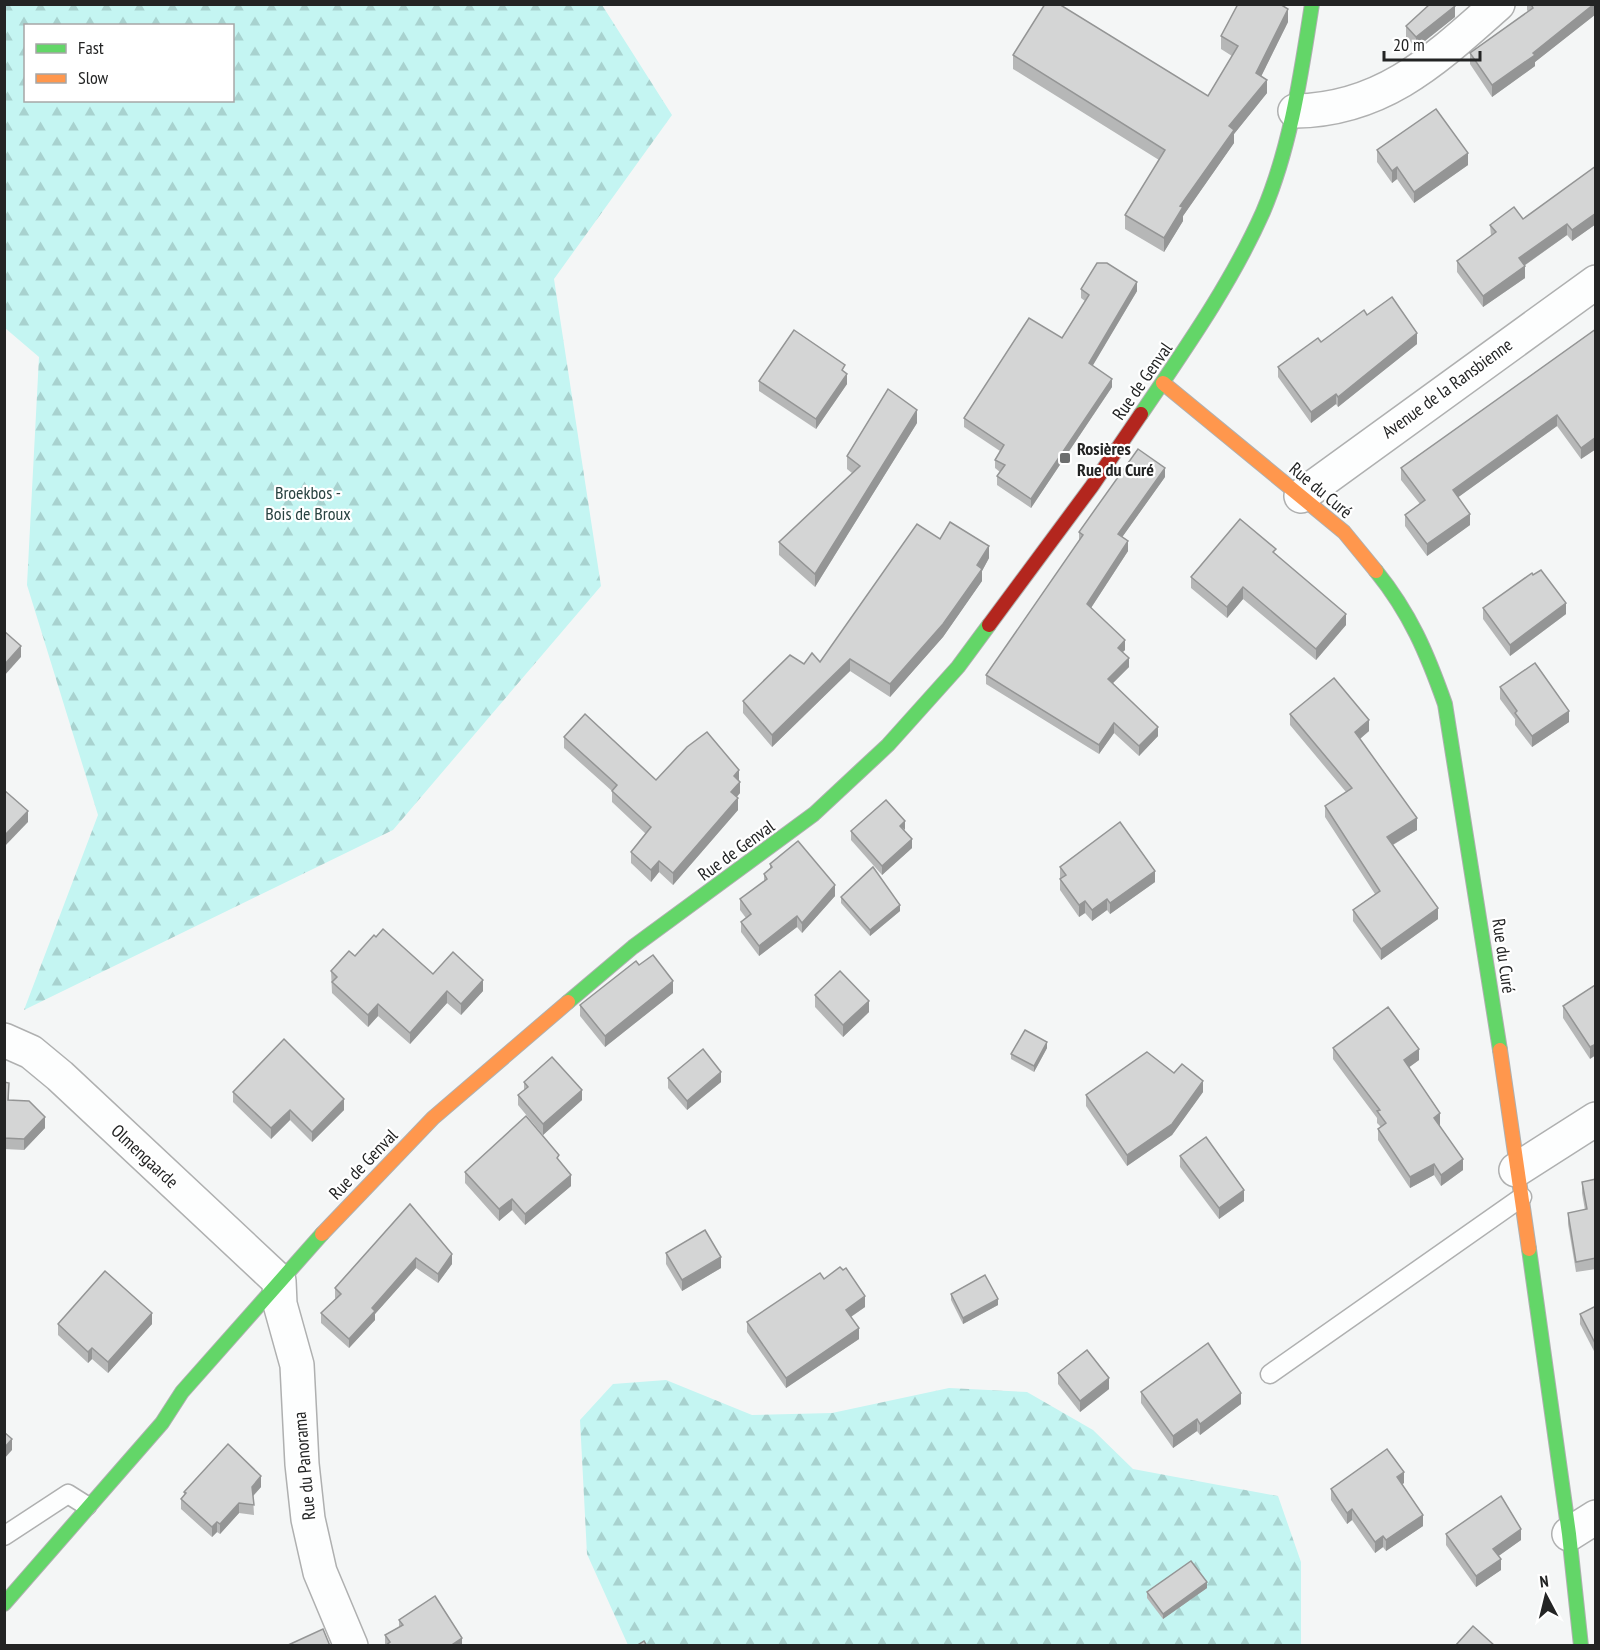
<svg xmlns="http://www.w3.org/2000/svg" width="1600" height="1650" font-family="'PT Sans Narrow',sans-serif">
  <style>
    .forest { fill: url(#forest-firs); fill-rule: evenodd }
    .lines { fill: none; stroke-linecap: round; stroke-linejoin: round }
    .lane-casing { stroke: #afb0b0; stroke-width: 21 }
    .street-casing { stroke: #afb0b0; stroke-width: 36 }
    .fast-casing { stroke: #afb0b0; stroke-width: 16 }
    .slow-casing { stroke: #afb0b0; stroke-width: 16 }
    .jam-casing { stroke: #afb0b0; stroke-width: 16 }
    .lane { stroke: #fdfefe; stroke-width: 18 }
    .street { stroke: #fdfefe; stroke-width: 33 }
    .fast { stroke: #63d668; stroke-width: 14 }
    .slow { stroke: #ff974d; stroke-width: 14 }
    .jam { stroke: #b3261e; stroke-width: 14 }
    .wall { fill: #b6b7b7 }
    .shaded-wall { fill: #949595 }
    .building { fill: #d4d5d5; stroke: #949595; stroke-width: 1.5 }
    .poi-dot { fill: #6c6e6e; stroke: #fff; stroke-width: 2 }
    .labels { text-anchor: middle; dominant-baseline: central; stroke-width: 4.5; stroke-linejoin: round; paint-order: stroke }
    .street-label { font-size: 18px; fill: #232424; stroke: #fff }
    .poi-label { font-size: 18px; font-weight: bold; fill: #232424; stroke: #fff; text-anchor: start }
    .park-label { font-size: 18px; fill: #294241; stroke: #fff }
  </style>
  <defs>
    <pattern id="forest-firs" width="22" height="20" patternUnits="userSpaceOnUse" patternTransform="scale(1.5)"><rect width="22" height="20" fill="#c4f5f2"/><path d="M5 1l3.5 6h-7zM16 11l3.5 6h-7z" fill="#a8d2cf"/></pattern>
  </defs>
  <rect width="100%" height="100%" fill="#f4f6f6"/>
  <g class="forest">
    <path d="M4 5H602L672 115 554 279 601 586 393 830 24 1010 98 815 27 585 39 357 5 328ZM26 26H232V100H26Z"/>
    <path d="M666 1380 752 1415 832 1413 949 1388 1027 1392 1093 1430 1133 1469 1278 1496 1301 1562V1645H628L587 1554 580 1420 613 1384Z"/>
  </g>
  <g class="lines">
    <g class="lane-casing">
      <g id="lane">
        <path d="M1270 1374 1522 1197"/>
        <path d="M4 1536 68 1494 87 1506"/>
      </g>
    </g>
    <g class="street-casing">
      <g id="street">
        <path d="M1295 111C1383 110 1436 59 1498 4"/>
        <path d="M1301 496 1596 282"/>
        <path d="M4 1040 31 1052 60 1076 279 1281 280 1304 297 1365 302 1464 308 1519 320 1572 351 1646"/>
        <path d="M1516 1170 1596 1119"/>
        <path d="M1569 1534 1596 1517"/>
      </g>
    </g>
    <g class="fast-casing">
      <g id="fast">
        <path d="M1141 414C1185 349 1231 284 1263 212 1291 146 1301 74 1312 4"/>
        <path d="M1376 571C1410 613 1427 653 1445 704L1500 1050"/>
        <path d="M568 1002 633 947 814 814 888 745 958 667 989 625"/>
        <path d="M1529 1249 1569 1534 1581 1646"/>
        <path d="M4 1604 162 1423 182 1392 322 1234"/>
      </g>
    </g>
    <g class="slow-casing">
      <g id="slow">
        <path d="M1163 383 1344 532 1376 571"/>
        <path d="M1500 1050 1529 1249"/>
        <path d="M322 1234 433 1118 568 1002"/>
      </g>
    </g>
    <g class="jam-casing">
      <path id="jam" d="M989 625 1092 486 1141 414"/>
    </g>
    <use href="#lane" class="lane"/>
    <use href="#street" class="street"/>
    <use href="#fast" class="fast"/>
    <use href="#slow" class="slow"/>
    <use href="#jam" class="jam"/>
  </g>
  <g class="wall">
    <path d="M1527 4H1596V14L1535 62V66L1492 97 1470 64V53L1528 12 1527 10Z"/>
    <path d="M1455 17 1416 48 1406 37V26Z"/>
    <path d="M1288 22 1261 76 1267 93 1234 134V143L1183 216V221L1164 252 1125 229V215L1159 160 1013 69V55L1208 96 1232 56 1221 49V36Z"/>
    <path d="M1377 150 1468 165 1414 203 1397 179 1392 183 1377 162Z"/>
    <path d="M1596 166V224L1572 241 1567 235 1524 266 1525 278 1483 307 1457 272V261L1491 236 1490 225 1523 219Z"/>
    <path d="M1081 289 1137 291 1092 366 1112 387 1031 508 997 485V476L1000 472 995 468V460L1000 451 964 427V418L1062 338 1085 301 1081 298Z"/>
    <path d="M1367 315 1417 344 1338 407 1336 404 1311 423 1278 377V367Z"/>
    <path d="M1596 329V449L1581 459 1557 426 1458 497 1470 525 1427 556 1405 526V515L1420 504 1401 480V468Z"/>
    <path d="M845 373 847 384 816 429 759 391V381Z"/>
    <path d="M917 423 815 587 779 555V542L852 473 847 469V456Z"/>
    <path d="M1165 477 1122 537 1128 551 1091 608 1125 650 1122 652 1129 667 1113 683 1158 736 1139 756 1114 733 1099 754 986 684V675L1079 541V532Z"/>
    <path d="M940 539 989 558 982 571V581L943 637 890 697 850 671 772 747 743 713V701L804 664 820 662Z"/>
    <path d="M1276 554 1346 625 1316 660 1243 599 1227 618 1191 588V577Z"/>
    <path d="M1483 608 1566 614 1510 656 1483 619Z"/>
    <path d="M1500 687 1569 722 1532 747 1515 725V719L1500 699Z"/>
    <path d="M1290 714 1369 731 1360 739 1417 830 1393 845 1438 919 1381 960 1353 921V910L1375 894 1325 817V806L1346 792 1290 725Z"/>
    <path d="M564 737 656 780 739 781 740 793 737 797 738 810 673 885 659 872 651 882 631 863V852L646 834 612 802V791L564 748Z"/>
    <path d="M851 831H904L912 848 882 875 851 840Z"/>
    <path d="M770 864 835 896 802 933 797 927 759 956 741 932V922L746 918 740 910V899L764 882V874L770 869Z"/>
    <path d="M1060 867 1155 882 1110 914 1107 910 1092 921 1085 913 1079 917 1060 890Z"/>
    <path d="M841 897 900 911 870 936 841 903Z"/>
    <path d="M355 956 433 974 483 991 461 1015 447 1003 410 1044 378 1016 368 1027 332 993 331 971Z"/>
    <path d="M1596 986 1590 1059 1563 1018V1006Z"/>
    <path d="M673 993 605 1047 580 1016V1005Z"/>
    <path d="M815 995 869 1012 843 1037 815 1007Z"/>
    <path d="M1047 1048 1034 1072 1011 1059V1054Z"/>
    <path d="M1333 1048 1419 1060 1409 1067 1463 1170 1441 1186 1434 1175 1410 1188 1378 1140V1129L1381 1127 1377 1123V1118L1333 1059Z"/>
    <path d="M1174 1073 1203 1092 1172 1135 1127 1166 1086 1106V1095Z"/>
    <path d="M668 1078 721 1082 687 1110 668 1088Z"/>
    <path d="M4 1082 9 1094V1100L45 1128 24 1150 4 1149Z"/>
    <path d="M524 1082 582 1100 543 1135 518 1105V1095L524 1090Z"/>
    <path d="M233 1092 344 1110 312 1142 290 1120 271 1139 233 1102Z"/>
    <path d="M1180 1156 1244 1201 1219 1219 1180 1167Z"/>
    <path d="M559 1161 571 1186 525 1225 512 1210 499 1221 465 1183V1172Z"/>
    <path d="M1596 1179V1269L1576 1272 1568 1224V1213L1585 1210 1582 1193V1182Z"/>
    <path d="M410 1204 452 1264 438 1283 416 1268 375 1314V1320L349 1348 321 1323V1313L336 1299 335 1298V1288Z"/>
    <path d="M666 1253 721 1268 682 1291 666 1264Z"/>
    <path d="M824 1279 865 1307 851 1317 859 1339 786 1388 747 1332V1322Z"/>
    <path d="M951 1294 998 1305 963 1324 951 1300Z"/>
    <path d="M1596 1306V1355L1580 1324V1314Z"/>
    <path d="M58 1324H152L108 1373 92 1359 88 1363 58 1335Z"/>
    <path d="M1058 1373 1109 1389 1080 1412 1058 1384Z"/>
    <path d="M1141 1392 1241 1404 1200 1435 1197 1431 1173 1448 1141 1403Z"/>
    <path d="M1404 1483 1402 1484 1423 1526 1386 1551 1383 1547 1375 1553 1352 1520 1347 1524 1331 1500V1489Z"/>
    <path d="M261 1487 253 1496 254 1515 239 1513 220 1534 217 1532 212 1537 181 1509V1499L184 1495V1492Z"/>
    <path d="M1446 1534 1521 1540 1498 1556 1501 1570 1476 1587 1446 1545Z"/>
    <path d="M1207 1588 1163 1619 1147 1598V1592Z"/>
    <path d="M399 1620 462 1646H385V1635L399 1627Z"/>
  </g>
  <g class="shaded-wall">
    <path d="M1594 4H1596V14L1535 62V66L1492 97V85Z"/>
    <path d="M1455 6V17L1416 48V37Z"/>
    <path d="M1288 9V22L1256 87V73Z"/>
    <path d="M1267 80V93L1234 134V143L1183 216V221L1164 252V238L1180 206 1229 126Z"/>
    <path d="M1468 153V165L1414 203V192Z"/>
    <path d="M1397 167V179L1392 183V171Z"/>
    <path d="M1596 213V224L1572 241V230Z"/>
    <path d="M1567 224V235L1519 269V258Z"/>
    <path d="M1525 266V278L1483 307V296Z"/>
    <path d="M1137 282V291L1089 372V363Z"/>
    <path d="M1417 333V344L1338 407V397Z"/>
    <path d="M847 374V384L816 429V419Z"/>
    <path d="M1112 379V387L1031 508V499Z"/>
    <path d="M1336 394V404L1311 423V412Z"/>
    <path d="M917 410V423L815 587V574Z"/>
    <path d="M1557 415V426L1453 501V490Z"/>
    <path d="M1596 437V449L1581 459V448Z"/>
    <path d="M1165 468V477L1118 543V534Z"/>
    <path d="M1470 514V525L1427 556V544Z"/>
    <path d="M1128 541V551L1087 614V604Z"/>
    <path d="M989 546V558L982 571V581L943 637 890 697V684L977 565Z"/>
    <path d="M1243 587V599L1227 618V607Z"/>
    <path d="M1566 603V614L1510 656V645Z"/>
    <path d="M1346 614V625L1316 660V649Z"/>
    <path d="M1125 640V650L1118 657V648Z"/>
    <path d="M21 646V657L4 676V665Z"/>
    <path d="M1129 658V667L1108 688V679Z"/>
    <path d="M850 659V671L772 747V735Z"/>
    <path d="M1569 711V722L1532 747V736Z"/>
    <path d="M1369 720V731L1355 743V732Z"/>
    <path d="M1114 723V733L1099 754V745Z"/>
    <path d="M1158 727V736L1139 756V746Z"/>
    <path d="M739 770V782L734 776Z"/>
    <path d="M740 782V793L731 803V792Z"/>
    <path d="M738 798V810L673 885V873Z"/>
    <path d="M28 811V822L4 847V836Z"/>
    <path d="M1417 818V830L1387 848V837Z"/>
    <path d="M905 821V830L900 826Z"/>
    <path d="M912 839V848L882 875V866Z"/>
    <path d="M659 861V872L651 882V870Z"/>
    <path d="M1155 871V882L1110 914V903Z"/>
    <path d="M835 885V896L802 933V923Z"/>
    <path d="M1107 899V910L1092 921V910Z"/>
    <path d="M1085 901V913L1079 917V905Z"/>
    <path d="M900 905V911L870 936V930Z"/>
    <path d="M1438 908V919L1381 960V949Z"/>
    <path d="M797 916V927L759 956V946Z"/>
    <path d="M483 980V991L461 1015V1004Z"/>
    <path d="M673 981V993L605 1047V1036Z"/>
    <path d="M447 991V1003L410 1044V1033Z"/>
    <path d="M869 1001V1012L843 1037V1025Z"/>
    <path d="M378 1004V1016L368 1027V1015Z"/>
    <path d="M1047 1042V1048L1034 1072V1066Z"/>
    <path d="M1596 1044V1055L1590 1059V1047Z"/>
    <path d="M1419 1049V1060L1404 1071V1060Z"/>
    <path d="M721 1072V1082L687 1110V1101Z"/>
    <path d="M1203 1081V1092L1172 1135 1127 1166V1155Z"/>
    <path d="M582 1090V1100L543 1135V1124Z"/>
    <path d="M344 1099V1110L312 1142V1132Z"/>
    <path d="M290 1110V1120L271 1139V1128Z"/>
    <path d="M1440 1113V1125L1434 1129V1118Z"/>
    <path d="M45 1117V1128L24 1150V1139Z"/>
    <path d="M1463 1159V1170L1441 1186V1175Z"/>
    <path d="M1434 1164V1175L1410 1188V1177Z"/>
    <path d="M571 1175V1186L525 1225V1214Z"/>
    <path d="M1244 1190V1201L1219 1219V1208Z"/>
    <path d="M512 1199V1210L499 1221V1209Z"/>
    <path d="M452 1254V1264L438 1283V1274Z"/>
    <path d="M721 1257V1268L682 1291V1280Z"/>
    <path d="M416 1258V1268L375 1314V1320L349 1348V1339L372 1308Z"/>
    <path d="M865 1296V1307L846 1320V1310Z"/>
    <path d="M998 1299V1305L963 1324V1318Z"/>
    <path d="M152 1313V1324L108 1373V1362Z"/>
    <path d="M859 1328V1339L786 1388V1378Z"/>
    <path d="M92 1348V1359L88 1363V1352Z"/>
    <path d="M1109 1378V1389L1080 1412V1401Z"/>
    <path d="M1241 1393V1404L1200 1435V1424Z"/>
    <path d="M1197 1419V1431L1173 1448V1436Z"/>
    <path d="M12 1439V1450L4 1459V1448Z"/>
    <path d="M1404 1472V1483L1397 1488V1477Z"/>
    <path d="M261 1476V1487L252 1497V1487Z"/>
    <path d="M239 1503V1513L220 1534V1524Z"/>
    <path d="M1352 1509V1520L1347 1524V1513Z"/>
    <path d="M1423 1515V1526L1386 1551V1540Z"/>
    <path d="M217 1522V1532L212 1537V1527Z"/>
    <path d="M1521 1529V1540L1493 1560V1549Z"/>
    <path d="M1383 1536V1547L1375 1553V1542Z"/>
    <path d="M1501 1559V1570L1476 1587V1576Z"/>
    <path d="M1207 1582V1588L1163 1619V1614Z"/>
    <path d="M462 1638V1646H450Z"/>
  </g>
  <g class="building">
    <path d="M1045 4H1059L1208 96 1238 46 1221 36 1238 4H1280L1288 9 1256 73 1267 80 1229 126 1234 130 1180 206 1183 207 1164 238 1125 215 1165 150 1013 55Z"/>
    <path d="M1430 4H1454L1455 6 1416 37 1406 26Z"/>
    <path d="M1531 4H1594L1533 53 1535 55 1492 85 1470 53 1533 8Z"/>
    <path d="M1436 109 1468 153 1414 192 1397 167 1392 171 1377 150Z"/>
    <path d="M1596 166V213L1572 230 1567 224 1519 258 1525 266 1483 296 1457 261 1496 232 1490 225 1514 207 1523 219Z"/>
    <path d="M1097 263H1107L1137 282 1089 363 1112 379 1031 499 997 476 1005 465 995 460 1004 445 964 418 1029 318 1062 338 1089 295 1081 289Z"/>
    <path d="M1392 297 1417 333 1338 397 1336 394 1311 412 1278 367 1318 338 1321 342 1364 310 1367 315Z"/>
    <path d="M1596 329V437L1581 448 1557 415 1453 490 1470 514 1427 544 1405 515 1425 500 1401 468Z"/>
    <path d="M794 330 845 365 842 370 847 374 816 419 759 381Z"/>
    <path d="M888 389 917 410 815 574 779 542 860 466 847 456Z"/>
    <path d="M1138 449 1165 468 1118 534 1128 541 1087 604 1125 640 1118 648 1129 658 1108 679 1158 727 1139 746 1114 723 1099 745 986 675 1083 535 1079 532Z"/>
    <path d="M1240 519 1276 549 1273 552 1346 614 1316 649 1243 587 1227 607 1191 577Z"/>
    <path d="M950 522 989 546 977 565 982 569 943 624 890 684 850 659 772 735 743 701 790 655 804 664 812 653 820 662 917 524 940 539Z"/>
    <path d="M1541 570 1566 603 1510 645 1483 608 1532 573 1533 575Z"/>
    <path d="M4 631 21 646 4 665Z"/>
    <path d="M1535 663 1569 711 1532 736 1515 713 1517 711 1500 687Z"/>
    <path d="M1334 678 1369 720 1355 732 1417 818 1387 837 1438 908 1381 949 1353 910 1380 891 1325 806 1352 788 1290 714Z"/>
    <path d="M585 714 656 780 687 747 707 732 739 770 734 776 740 782 731 792 738 798 673 873 659 861 651 870 631 852 651 827 612 791 617 785 564 737Z"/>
    <path d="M4 790 28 811 4 836Z"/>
    <path d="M886 800 905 821 900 826 912 839 882 866 851 831Z"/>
    <path d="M1120 822 1155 871 1110 903 1107 899 1092 910 1085 901 1079 905 1060 879 1066 875 1060 867Z"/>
    <path d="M798 841 835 885 802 923 797 916 759 946 741 922 751 914 740 899 767 879 764 874 772 867 770 864Z"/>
    <path d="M873 867 900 905 870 930 841 897Z"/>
    <path d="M383 929 433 974 453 952 483 980 461 1004 447 991 410 1033 378 1004 368 1015 332 982 337 977 331 971 349 951 355 956 374 935 376 937Z"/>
    <path d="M653 955 673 981 605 1036 580 1005 636 961 639 965Z"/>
    <path d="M840 971 869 1001 843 1025 815 995Z"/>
    <path d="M1595 985 1596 1044 1590 1047 1563 1006Z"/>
    <path d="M1388 1007 1419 1049 1404 1060 1440 1113 1434 1118 1463 1159 1441 1175 1434 1164 1410 1177 1378 1129 1386 1123 1377 1111 1380 1110 1333 1048Z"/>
    <path d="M1025 1030 1047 1042 1034 1066 1011 1054Z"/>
    <path d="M284 1039 344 1099 312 1132 290 1110 271 1128 233 1092Z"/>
    <path d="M703 1049 721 1072 687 1101 668 1078Z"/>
    <path d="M1147 1052 1174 1073 1182 1064 1203 1081 1172 1124 1127 1155 1086 1095Z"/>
    <path d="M552 1057 582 1090 543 1124 518 1095 528 1087 524 1082Z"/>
    <path d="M4 1082 9 1083 8 1100 29 1101 45 1117 24 1139 4 1138Z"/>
    <path d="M526 1116 559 1155 557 1158 571 1175 525 1214 512 1199 499 1209 465 1172Z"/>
    <path d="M1206 1137 1244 1190 1219 1208 1180 1156Z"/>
    <path d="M1596 1179V1258L1576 1262 1568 1213 1587 1209 1582 1182Z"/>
    <path d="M410 1204 452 1254 438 1274 416 1258 372 1308 375 1311 349 1339 321 1313 341 1294 335 1288Z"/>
    <path d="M705 1230 721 1257 682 1280 666 1253Z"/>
    <path d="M840 1267 843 1270 846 1268 865 1296 846 1310 859 1328 786 1378 747 1322 820 1273 824 1279Z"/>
    <path d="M105 1271 152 1313 108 1362 92 1348 88 1352 58 1324Z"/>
    <path d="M985 1275 998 1299 963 1318 951 1294Z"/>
    <path d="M1596 1306V1345L1580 1314Z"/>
    <path d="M1208 1343 1241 1393 1200 1424 1197 1419 1173 1436 1141 1392Z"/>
    <path d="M1087 1350 1109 1378 1080 1401 1058 1373Z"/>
    <path d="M4 1432 12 1439 4 1448Z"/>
    <path d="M228 1444 261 1476 252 1487 254 1505 239 1503 220 1524 217 1522 212 1527 181 1499 186 1493 184 1492Z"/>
    <path d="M1387 1449 1404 1472 1397 1477 1423 1515 1386 1540 1383 1536 1375 1542 1352 1509 1347 1513 1331 1489Z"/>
    <path d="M1501 1496 1521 1529 1493 1549 1501 1559 1476 1576 1446 1534Z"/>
    <path d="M1191 1561 1207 1582 1163 1614 1147 1592Z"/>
    <path d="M435 1596 462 1638 450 1646H385L390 1642 385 1635 403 1625 399 1620Z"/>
    <path d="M1473 1626 1495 1646H1455Z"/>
    <path d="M323 1629 330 1646H286Z"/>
    <path d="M644 1641 647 1646H636Z"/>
  </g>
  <rect class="poi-dot" x="1059" y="452" width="12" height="12" rx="3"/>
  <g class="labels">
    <g class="street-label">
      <text transform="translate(1142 381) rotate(-55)">Rue de Genval</text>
      <text transform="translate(1447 388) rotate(-36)">Avenue de la Ransbienne</text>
      <text transform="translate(1321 490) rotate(40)">Rue du Curé</text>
      <text transform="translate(736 850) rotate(-36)">Rue de Genval</text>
      <text transform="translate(1504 956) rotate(82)">Rue du Curé</text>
      <text transform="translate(145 1156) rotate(43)">Olmengaarde</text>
      <text transform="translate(363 1164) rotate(-46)">Rue de Genval</text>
      <text transform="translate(304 1466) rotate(-95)">Rue du Panorama</text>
    </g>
    <g class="poi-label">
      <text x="1077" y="448">Rosières<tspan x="1077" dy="21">Rue du Curé</tspan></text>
    </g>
    <g class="park-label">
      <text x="308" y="492">Broekbos -<tspan x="308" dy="21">Bois de Broux</tspan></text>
    </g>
  </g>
  <rect width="1600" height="1650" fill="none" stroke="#232424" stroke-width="12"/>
  <rect x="24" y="24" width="210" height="78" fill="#ffffff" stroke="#a7a7a7" stroke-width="1.5"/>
  <rect x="36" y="44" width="30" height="9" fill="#63d668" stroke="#a7a7a7" stroke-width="1.5"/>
  <text x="78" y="54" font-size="18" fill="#232424">Fast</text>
  <rect x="36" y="74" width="30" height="9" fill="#ff974d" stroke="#a7a7a7" stroke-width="1.5"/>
  <text x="78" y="84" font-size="18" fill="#232424">Slow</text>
  <g transform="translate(1546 1596) rotate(353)" stroke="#ffffff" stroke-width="4.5" paint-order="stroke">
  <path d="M0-4.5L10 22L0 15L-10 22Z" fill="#232424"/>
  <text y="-9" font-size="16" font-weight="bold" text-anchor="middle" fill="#232424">N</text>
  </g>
  <path d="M1384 51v9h96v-9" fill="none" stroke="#232424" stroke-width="3"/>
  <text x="1393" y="51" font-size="18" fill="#232424" stroke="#ffffff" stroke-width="4.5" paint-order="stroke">20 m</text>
</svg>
